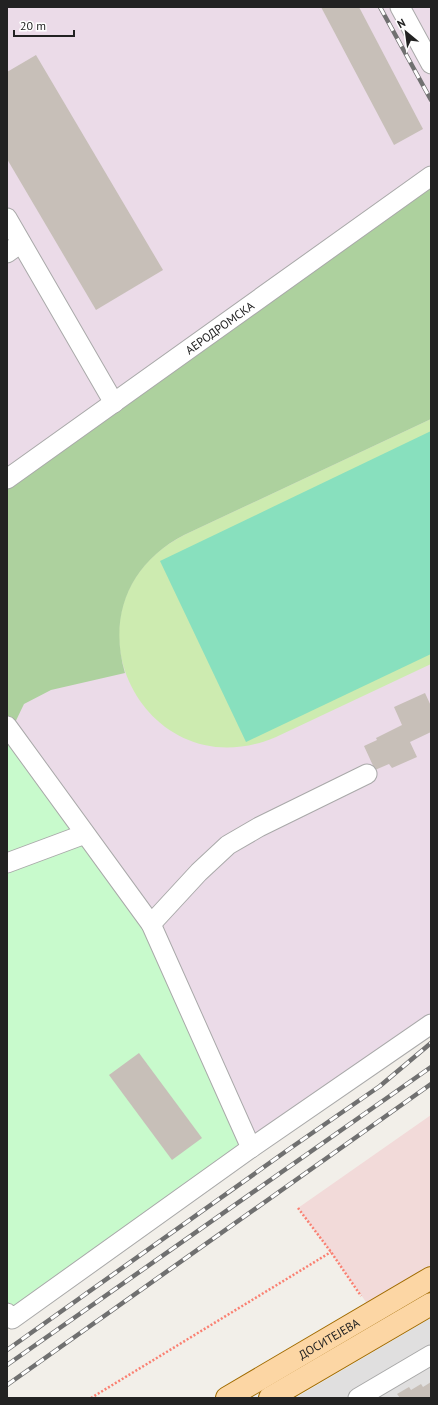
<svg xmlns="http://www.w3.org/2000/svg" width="438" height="1405" font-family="'PT Sans',sans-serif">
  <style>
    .residential { fill: #e0dfdf }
    .commercial { fill: #f2dad9 }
    .industrial { fill: #ebdbe8 }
    .grass { fill: #cdebb0 }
    .forest { fill: #add19e }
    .park { fill: #c8facc }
    .pitch { fill: #88e0be }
    .building { fill: #c7bfb8 }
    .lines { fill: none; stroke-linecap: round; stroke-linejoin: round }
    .minor-casing { stroke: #a9a9a9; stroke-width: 21 }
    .major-casing { stroke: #a06b00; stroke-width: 24 }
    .path { stroke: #fa8072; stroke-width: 2.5; stroke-dasharray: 2 2; stroke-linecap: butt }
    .minor { stroke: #fff; stroke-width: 19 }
    .major { stroke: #fcd6a4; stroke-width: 22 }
    .rail-casing { stroke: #707070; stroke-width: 4.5 }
    .rail { stroke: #fff; stroke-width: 3; stroke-dasharray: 9; stroke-linecap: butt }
    .labels { text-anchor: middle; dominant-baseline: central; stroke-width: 3; stroke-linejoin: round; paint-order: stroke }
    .street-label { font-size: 12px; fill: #222; stroke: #fff }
  </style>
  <rect width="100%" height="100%" fill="#f2efe9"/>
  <path class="residential" d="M431 1318V1398H295Z"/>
  <path class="commercial" d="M431 1115V1278L373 1312 331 1252 298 1208Z"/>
  <path class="industrial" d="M7 7H431V1024L7 1322Z"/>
  <path class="grass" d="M431 419V664L276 737C142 794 51 604 184 535Z"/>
  <path class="forest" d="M431 176V419L184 535C130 563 108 615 125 673L51 690 24 704 11 731 7 726V479Z"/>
  <path class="park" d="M7 726 151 924 251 1148 7 1322Z"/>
  <path class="pitch" d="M431 431V654L246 742 160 561Z"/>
  <g class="building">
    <path d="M321 7H359L423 129 394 145Z"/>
    <path d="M36 55 163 270 96 310 7 159V72Z"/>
    <path d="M425 693 431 706V732L410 742 417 757 392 768 389 764 375 770 364 746 377 740 376 738 402 725 394 707Z"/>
    <path d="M139 1053 202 1138 172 1160 109 1075Z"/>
    <path d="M431 1382V1398H400L397 1394 409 1387 411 1390 421 1384 423 1387Z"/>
  </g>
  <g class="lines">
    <g class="minor-casing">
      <g id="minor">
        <path d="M400 7 431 64"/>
        <path d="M7 218 114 403"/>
        <path d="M7 253 21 243"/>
        <path id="s1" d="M7 479 431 176"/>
        <path d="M7 726 151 924 251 1148"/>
        <path d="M7 863 85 834"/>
        <path d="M151 924 199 872 228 845 259 827 367 774"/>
        <path d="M7 1313 12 1319 251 1148 431 1024"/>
        <path d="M358 1398 431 1355"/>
      </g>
    </g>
    <g class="major-casing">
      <g id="major">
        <path id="s2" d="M227 1398 431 1278"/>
        <path d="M270 1398 431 1304"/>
      </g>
    </g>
    <g class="path">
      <path d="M298 1208 331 1252 361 1296"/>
      <path d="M91 1398 331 1252"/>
    </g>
    <use href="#minor" class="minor"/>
    <use href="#major" class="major"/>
    <g class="rail-casing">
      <g id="rail">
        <path d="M380 7 431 100"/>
        <path d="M7 1350 292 1147 380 1086 431 1043"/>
        <path d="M7 1365 431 1067"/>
        <path d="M7 1385 431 1084"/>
      </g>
    </g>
    <use href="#rail" class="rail"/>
  </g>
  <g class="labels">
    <g class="street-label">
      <text stroke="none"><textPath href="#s1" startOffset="261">АЕРОДРОМСКА</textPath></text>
      <text stroke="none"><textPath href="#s2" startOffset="118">ДОСИТЕЈЕВА</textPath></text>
    </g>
  </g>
  <rect width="438" height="1405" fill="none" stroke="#222222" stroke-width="16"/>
  <g transform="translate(406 32) rotate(331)" stroke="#ffffff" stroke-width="3" paint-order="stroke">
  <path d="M0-3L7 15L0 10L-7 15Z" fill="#222222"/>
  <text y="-6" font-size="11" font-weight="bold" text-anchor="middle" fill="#222222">N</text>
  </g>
  <path d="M14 30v6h60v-6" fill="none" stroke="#222222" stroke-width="2"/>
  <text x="20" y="30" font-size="12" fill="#222222" stroke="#ffffff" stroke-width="3" paint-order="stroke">20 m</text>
</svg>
